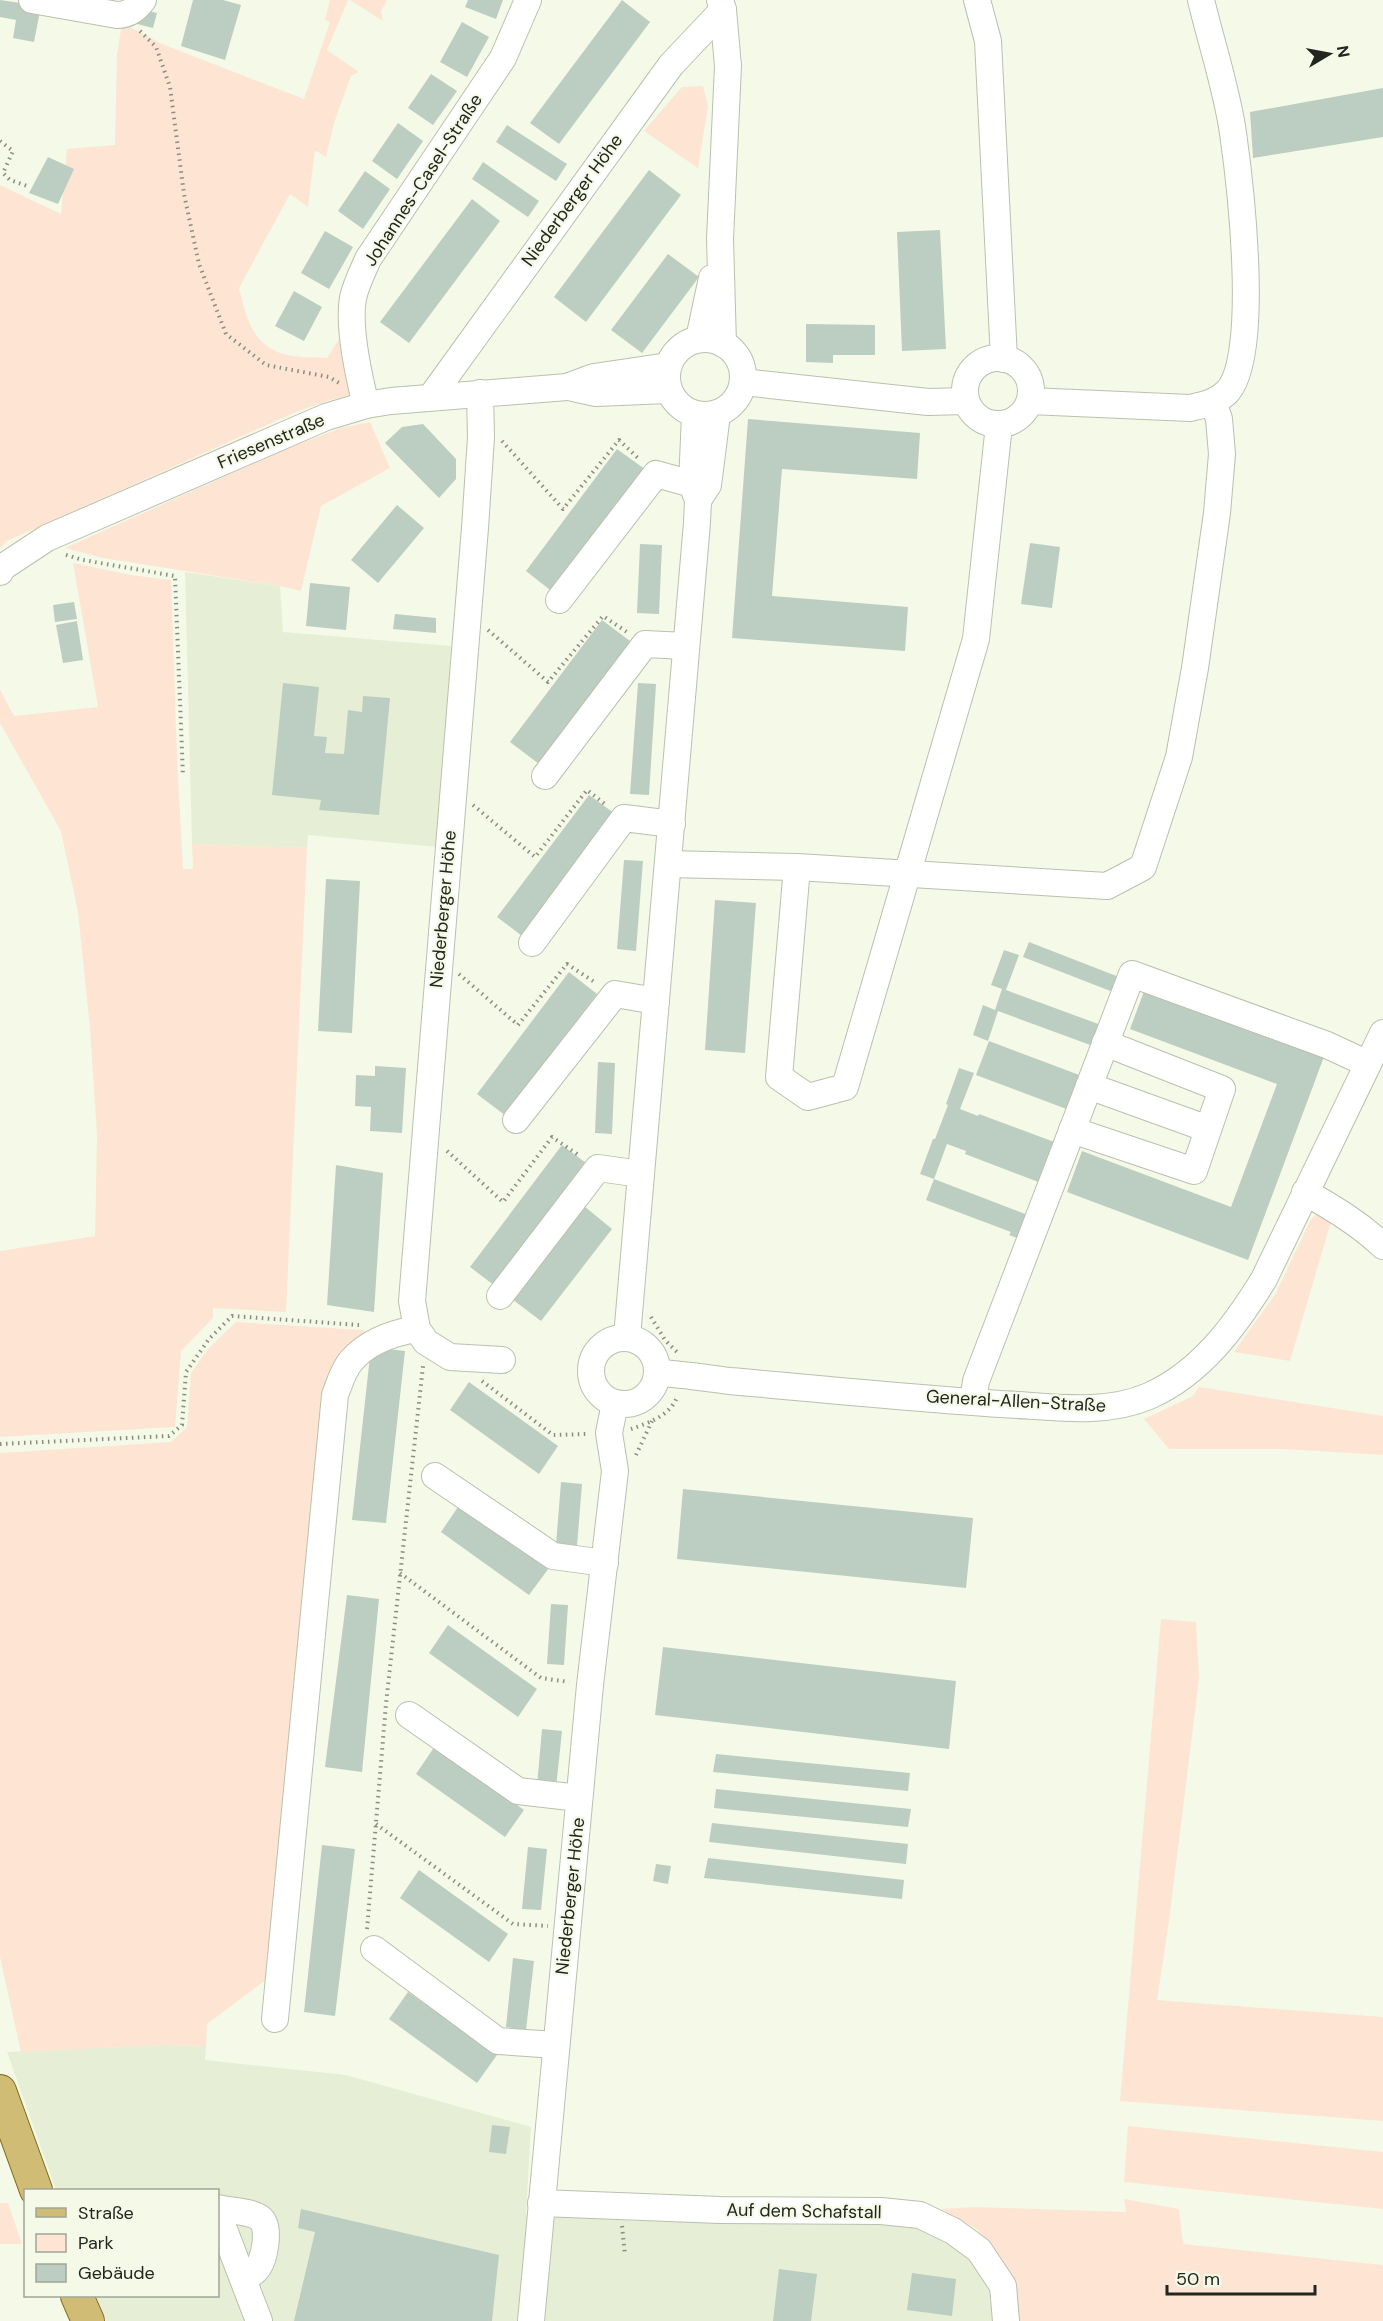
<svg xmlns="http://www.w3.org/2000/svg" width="1383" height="2321" font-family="'DM Sans',sans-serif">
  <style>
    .built { fill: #e6efd5 }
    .green { fill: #fee4d2 }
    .building { fill: #bccec1 }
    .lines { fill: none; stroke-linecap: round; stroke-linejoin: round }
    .minor-casing { stroke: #bac0ae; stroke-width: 28 }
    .major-casing { stroke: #816a1b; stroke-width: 34 }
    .path { stroke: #8a8e81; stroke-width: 4; stroke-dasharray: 1.5 4.5; stroke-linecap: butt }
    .minor { stroke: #fff; stroke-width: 26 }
    .major { stroke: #d1bc76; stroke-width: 32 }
    .labels { text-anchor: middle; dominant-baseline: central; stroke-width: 4.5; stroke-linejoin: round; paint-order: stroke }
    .street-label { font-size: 18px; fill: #23251e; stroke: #f4fae7 }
  </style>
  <rect width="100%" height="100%" fill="#f4fae7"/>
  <g class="built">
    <path d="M185 572 280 586 283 632 451 646 438 847 308 835 307 848 192 844Z"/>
    <path d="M165 2045 206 2046 205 2060 346 2075 531 2127 526 2214 636 2221 824 2222 918 2227 956 2242 980 2269 995 2303 998 2321H106L96 2296H218V2190H56L7 2052Z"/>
  </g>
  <g class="green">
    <path d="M330 0H348L327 50 359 72 351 76 334 123 326 157 315 150 308 207 290 194 239 288C246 316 252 345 284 354 297 358 314 357 327 358L341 336 354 394 327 401 296 412 7 541 0 548V185L61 214 67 149 115 145 117 55 122 23 162 44 304 99 330 22 325 20Z"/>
    <path d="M350 0H387L381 11 383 21Z"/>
    <path d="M703 86 708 106 698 168 644 131 682 87Z"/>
    <path d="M370 422 390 468 321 506 301 591 280 586 103 558 65 548 286 449 341 428Z"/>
    <path d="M73 563 131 575 171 580 177 759 183 869H193L192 844 307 848 286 1312 213 1308V1318L181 1351 175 1427 0 1437V1251L95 1236 97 1135 90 1028 78 912 61 831 0 723V690L14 716 98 707Z"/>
    <path d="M1320 1212 1333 1215 1290 1361 1234 1352 1276 1293 1311 1219Z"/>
    <path d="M236 1322 362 1330 375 1334 352 1351 271 1976 207 2024 206 2046 165 2045 21 2052 0 1957V1453L171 1442 187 1427 191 1373 208 1349Z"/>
    <path d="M1199 1387 1383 1416V1455L1284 1449H1169L1144 1419 1193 1396Z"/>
    <path d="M1161 1619 1196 1622 1199 1679 1169 1921 1157 2000 1383 2017V2121L1120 2101Z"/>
    <path d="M1128 2126 1383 2152V2209L1124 2182Z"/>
    <path d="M1124 2199 1179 2209 1183 2244 1383 2265V2321H1017L1001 2265 977 2229 941 2209 975 2207 1126 2212Z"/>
    <path d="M0 2203H8L22 2244H0Z"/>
  </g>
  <g class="building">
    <path d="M0 0 41 6 34 42 13 38 16 20 0 17Z"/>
    <path d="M193 0H223L241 5 225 60 181 46Z"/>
    <path d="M468 0H503L496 19 465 7Z"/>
    <path d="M622 0 650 22 559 144 530 123Z"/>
    <path d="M141 9 157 13 153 28 137 24Z"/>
    <path d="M462 22 489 37 467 77 440 62Z"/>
    <path d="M431 74 457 91 433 125 408 108Z"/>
    <path d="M1383 88V137L1253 158 1250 112Z"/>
    <path d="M398 123 423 141 397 179 372 161Z"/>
    <path d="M507 125 567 164 556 181 496 142Z"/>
    <path d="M48 157 74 169 58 204 29 193Z"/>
    <path d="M483 162 539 201 528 217 472 179Z"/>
    <path d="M649 170 681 195 586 322 554 297Z"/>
    <path d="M365 171 390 189 363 229 338 211Z"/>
    <path d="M472 199 500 221 409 343 380 322Z"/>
    <path d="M940 230 946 349 902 351 897 232Z"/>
    <path d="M325 231 353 247 329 289 301 273Z"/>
    <path d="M668 254 699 277 642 353 611 330Z"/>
    <path d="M294 291 322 307 304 341 275 326Z"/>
    <path d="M806 324 875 325V355H833V363L806 362Z"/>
    <path d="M748 419 920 433 917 479 782 469 772 596 908 607 905 651 732 638Z"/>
    <path d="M423 424 456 459V479L439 498 385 443 402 427Z"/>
    <path d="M617 449 646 470 554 593 526 571Z"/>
    <path d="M397 505 424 528 378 583 351 560Z"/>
    <path d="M1030 543 1060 547 1052 608 1021 604Z"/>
    <path d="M640 544 662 545 659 614 637 613Z"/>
    <path d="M310 583 350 587 346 630 306 626Z"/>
    <path d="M74 602 77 619 55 622 53 605Z"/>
    <path d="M395 614 436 618V633L393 629Z"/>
    <path d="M602 620 630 641 539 764 510 742Z"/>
    <path d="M77 621 83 660 63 663 56 625Z"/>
    <path d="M283 683 319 687 314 736 327 737 325 753 344 754 348 710 362 712 363 696 390 698 379 815 319 810 321 800 272 795Z"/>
    <path d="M638 683 656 684 649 795 630 794Z"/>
    <path d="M589 795 618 816 526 939 497 917Z"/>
    <path d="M624 860 643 861 636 951 617 949Z"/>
    <path d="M326 879 360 881 352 1033 318 1031Z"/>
    <path d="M715 900 756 903 745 1053 705 1050Z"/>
    <path d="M1029 942 1119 977 1113 992 1023 957Z"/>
    <path d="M1004 950 1019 955 1006 990 1101 1025 1093 1046 998 1011 988 1041 973 1035 983 1005 995 1010 1002 989 991 985Z"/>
    <path d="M569 972 597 994 506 1116 477 1094Z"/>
    <path d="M1146 986 1325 1054 1248 1260 1067 1192 1082 1151 1231 1207 1277 1084 1130 1029Z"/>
    <path d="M989 1041 1082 1076 1069 1110 976 1075Z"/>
    <path d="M598 1062 615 1063 612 1134 595 1133Z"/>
    <path d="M375 1066 406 1068 402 1133 370 1131 371 1107 355 1106 356 1075 375 1076Z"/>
    <path d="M959 1068 974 1073 960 1109 978 1116 979 1114 1057 1143 1041 1183 965 1154 966 1151 947 1144 934 1179 920 1174 933 1139H935L948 1105 946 1104Z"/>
    <path d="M562 1145 590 1166 499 1289 470 1267Z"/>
    <path d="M336 1165 383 1173 374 1312 327 1305Z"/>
    <path d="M934 1179 1028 1215 1020 1239 1009 1235 1011 1232 926 1200Z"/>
    <path d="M584 1206 612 1229 541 1321 512 1299Z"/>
    <path d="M371 1347 405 1351 386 1523 352 1520Z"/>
    <path d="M469 1382 558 1446 539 1474 450 1410Z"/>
    <path d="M561 1482 582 1484 577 1546 556 1545Z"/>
    <path d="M683 1489 973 1518 966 1588 677 1559Z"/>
    <path d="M460 1504 549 1568 529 1595 441 1532Z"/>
    <path d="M347 1595 379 1599 362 1772 325 1767Z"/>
    <path d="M551 1604 568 1605 564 1665 547 1664Z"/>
    <path d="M448 1625 537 1689 518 1717 429 1653Z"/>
    <path d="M663 1647 956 1681 949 1749 655 1715Z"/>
    <path d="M542 1729 562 1731 556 1788 537 1786Z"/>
    <path d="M435 1746 524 1810 505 1837 416 1774Z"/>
    <path d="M716 1754 910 1773 908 1791 713 1772Z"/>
    <path d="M716 1789 911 1809 908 1827 714 1808Z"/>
    <path d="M712 1823 908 1844 906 1864 709 1842Z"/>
    <path d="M322 1845 355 1849 335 2016 304 2012Z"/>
    <path d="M528 1847 547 1849 541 1910 522 1909Z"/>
    <path d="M708 1858 904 1880 902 1899 704 1878Z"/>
    <path d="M656 1864 671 1866 668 1884 653 1881Z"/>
    <path d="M419 1870 508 1934 489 1962 400 1898Z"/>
    <path d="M513 1958 534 1961 526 2030 506 2027Z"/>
    <path d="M408 1992 497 2055 477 2083 389 2019Z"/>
    <path d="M492 2125 510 2127 506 2154 489 2152Z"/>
    <path d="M301 2209 499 2255 492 2321H294L315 2232 298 2228Z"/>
    <path d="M779 2269 817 2274 811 2321H773Z"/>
    <path d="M912 2273 956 2279 952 2316 907 2310Z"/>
  </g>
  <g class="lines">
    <g class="minor-casing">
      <g id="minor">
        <path d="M32 0 117 15C129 15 136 9 143 0"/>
        <path d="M720 0 723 10 728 66 720 239 723 344"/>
        <path d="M977 0 988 41 1004 359"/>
        <circle cx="705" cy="377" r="38"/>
        <path d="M699 339 712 278"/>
        <circle cx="998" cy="391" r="33"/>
        <path d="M743 382 928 402 966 401"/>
        <path d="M573 388 596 393 668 390"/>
        <path d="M480 393 481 437 475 528 412 1301 417 1329 426 1342 450 1357 502 1360"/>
        <path d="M431 397 671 65 723 10"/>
        <path d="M1030 401 1190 408C1203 405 1216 403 1227 392 1261 357 1240 182 1233 133 1227 90 1211 42 1201 0"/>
        <path d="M366 405C359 377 348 326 353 298 356 284 363 271 368 259L503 58 528 0"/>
        <path d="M700 497 708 485 717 414"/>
        <path d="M0 572 3 567 47 538 326 417 366 405 391 401 567 387 594 377 668 366"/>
        <path d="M559 600 656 474 692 484"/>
        <path d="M545 776 645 644 686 646"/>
        <path d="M668 864 797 867 1107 886 1143 867 1179 757 1195 668 1217 513 1222 454 1219 419 1213 402"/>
        <path d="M797 867 779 1077 808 1097 845 1087 976 639 999 425"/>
        <path d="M532 943 624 818 672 824"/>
        <path d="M1089 1086 1208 1129"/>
        <path d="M516 1120 615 994 656 1001"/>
        <path d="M1072 1130 1194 1171 1222 1089 1105 1043"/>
        <path d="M1305 1192C1333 1208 1360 1224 1383 1246"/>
        <path d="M500 1296 598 1168 641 1174"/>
        <path d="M627 1337 697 523 698 500 692 484 695 415"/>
        <circle cx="624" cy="1371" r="33"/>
        <path d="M657 1373C682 1374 705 1378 730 1381 820 1389 910 1398 1001 1404 1049 1406 1103 1416 1149 1396 1201 1373 1235 1326 1264 1279L1383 1033"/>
        <path d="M973 1402 976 1381 1132 974 1327 1045 1368 1064"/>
        <path d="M435 1476 553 1556 605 1563"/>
        <path d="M409 1715 518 1791 579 1798"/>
        <path d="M374 1949 498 2041 556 2045"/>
        <path d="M275 2019 335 1395C339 1385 343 1370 351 1361 368 1341 392 1333 417 1329"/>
        <path d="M541 2203 720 2210 881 2211 920 2215 953 2231 979 2250 1003 2286 1006 2321"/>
        <path d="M218 2208C229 2211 250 2211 260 2218 271 2226 265 2262 255 2271 252 2274 247 2276 243 2278"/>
        <path d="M218 2214 259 2321"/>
        <path d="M531 2321 590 1685 615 1471 609 1433 615 1403"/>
      </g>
    </g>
    <g class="major-casing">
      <g id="major">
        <path d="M0 2091 36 2190"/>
        <path d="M77 2296 88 2321"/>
      </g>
    </g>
    <g class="path">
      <path d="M140 31 156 47 170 87 184 194 199 264 226 334 266 365 329 377 339 383"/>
      <path d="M0 141 13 151 3 173 10 180 27 186"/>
      <path d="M744 348 752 362"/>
      <path d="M502 441 563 509 619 440 640 460"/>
      <path d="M66 555 83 560 175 576 183 776"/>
      <path d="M488 630 548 682 603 616 627 632"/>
      <path d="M473 805 535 857 587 790 606 805"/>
      <path d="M459 974 518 1025 567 964 596 983"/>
      <path d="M447 1151 503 1202 552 1137 580 1156"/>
      <path d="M651 1317 665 1340 677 1352"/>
      <path d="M482 1381 553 1435 588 1434"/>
      <path d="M631 1429C648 1423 670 1416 677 1397"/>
      <path d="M0 1444 169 1436 182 1425 186 1372 209 1339 232 1316 359 1325"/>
      <path d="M636 1455 652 1421"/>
      <path d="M400 1573 541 1678 569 1682"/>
      <path d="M376 1824 513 1924 548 1926"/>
      <path d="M367 1929 386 1704 423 1366"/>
      <path d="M622 2226 625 2255"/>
    </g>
    <use href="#minor" class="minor"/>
    <use href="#major" class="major"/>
  </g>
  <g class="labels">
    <g class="street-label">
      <text transform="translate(423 180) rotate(-57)">Johannes-Casel-Straße</text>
      <text transform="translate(572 200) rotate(-54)">Niederberger Höhe</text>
      <text transform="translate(271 441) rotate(-23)">Friesenstraße</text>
      <text transform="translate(443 909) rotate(-85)">Niederberger Höhe</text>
      <text transform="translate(1016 1401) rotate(3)">General-Allen-Straße</text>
      <text transform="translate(570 1896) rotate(-84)">Niederberger Höhe</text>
      <text transform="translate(804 2211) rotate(1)">Auf dem Schafstall</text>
    </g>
  </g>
  <rect x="24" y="2189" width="195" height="108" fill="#f4fae7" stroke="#a0a597" stroke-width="1.5"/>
  <rect x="36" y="2208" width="30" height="9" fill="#d1bc76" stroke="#a0a597" stroke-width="1.5"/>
  <text x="78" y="2219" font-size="18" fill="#23251e">Straße</text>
  <rect x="36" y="2234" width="30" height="18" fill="#fee4d2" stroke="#a0a597" stroke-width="1.5"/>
  <text x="78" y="2249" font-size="18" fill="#23251e">Park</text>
  <rect x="36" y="2264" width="30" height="18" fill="#bccec1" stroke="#a0a597" stroke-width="1.5"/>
  <text x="78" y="2279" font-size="18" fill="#23251e">Gebäude</text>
  <g transform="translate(1329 54) rotate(80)" stroke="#f4fae7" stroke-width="4.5" paint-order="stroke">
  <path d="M0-4.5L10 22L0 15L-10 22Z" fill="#23251e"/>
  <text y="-9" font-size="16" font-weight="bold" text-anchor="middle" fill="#23251e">N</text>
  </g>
  <path d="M1167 2285v9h148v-9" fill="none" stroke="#23251e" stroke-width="3"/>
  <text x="1176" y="2285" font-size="18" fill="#23251e" stroke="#f4fae7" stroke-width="4.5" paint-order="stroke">50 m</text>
</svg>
